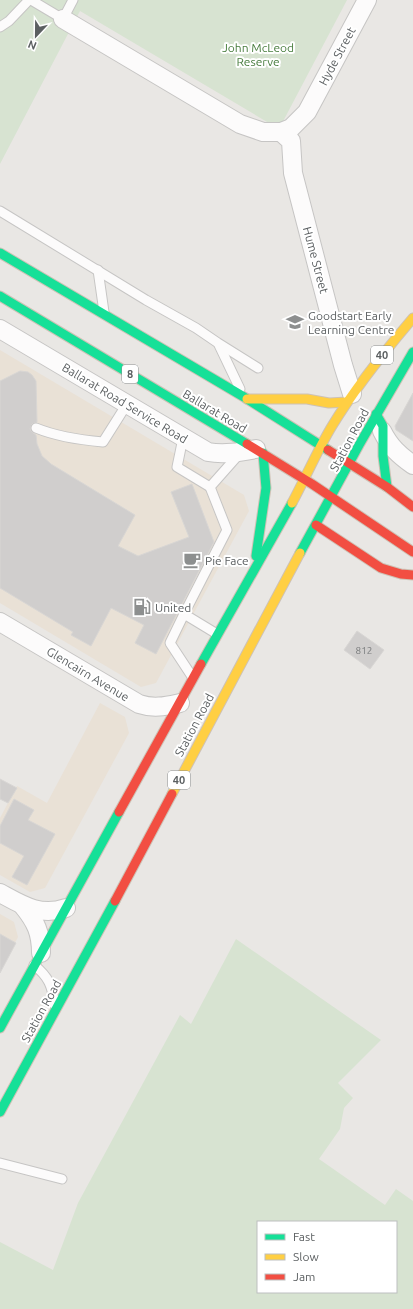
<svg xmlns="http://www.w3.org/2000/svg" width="413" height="1309" font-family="Ubuntu,sans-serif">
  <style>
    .commercial { fill: #e9e1d6 }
    .green { fill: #d7e3d1; fill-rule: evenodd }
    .building { fill: #d0cecd; stroke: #d8d6d4 }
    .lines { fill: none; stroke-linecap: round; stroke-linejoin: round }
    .lane-casing { stroke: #c6c5c4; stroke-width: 11 }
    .street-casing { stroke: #c6c5c4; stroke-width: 20 }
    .fast-casing { stroke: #cec2b5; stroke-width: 11 }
    .slow-casing { stroke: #cec2b5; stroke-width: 11 }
    .jam-casing { stroke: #cec2b5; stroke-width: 11 }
    .lane { stroke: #fcfbfb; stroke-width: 9 }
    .street { stroke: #fcfbfb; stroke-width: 18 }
    .fast { stroke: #16e098; stroke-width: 9 }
    .slow { stroke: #ffcf43; stroke-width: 9 }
    .jam { stroke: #f24e42; stroke-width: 9 }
    .labels { text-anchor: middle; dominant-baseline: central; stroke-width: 4; stroke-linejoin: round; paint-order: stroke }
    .number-label { font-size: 10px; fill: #7a7c7d }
    .shield { fill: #fff; stroke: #8c8f90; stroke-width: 1 }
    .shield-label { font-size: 11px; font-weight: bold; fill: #5b5f61 }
    .park-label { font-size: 12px; fill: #487d3e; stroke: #fff }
    .street-label { font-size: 12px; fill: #5b5f61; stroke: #fff }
    .poi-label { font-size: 12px; fill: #5b5f61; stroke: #fff; text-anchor: start }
  </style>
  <rect width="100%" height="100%" fill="#e9e7e4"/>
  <g class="commercial">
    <path d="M0 350 244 495 249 511 156 683 141 687 0 603Z"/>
    <path d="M100 703 125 717 129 733 45 888 30 892 0 875V818L17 786 47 803Z"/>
    <path d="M0 914 14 922 18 937 0 971Z"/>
  </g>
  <g class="green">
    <path d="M0 0H347L279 129 80 11 0 164Z"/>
    <path d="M236 939 381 1040 338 1083 353 1098 344 1108 340 1129 319 1159 385 1205 396 1189 413 1201V1309H0V1242L53 1270 78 1203 180 1015 191 1024ZM258 1222H396V1292H258Z"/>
  </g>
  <g class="building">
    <path d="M20 371 28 372 32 375 36 381 37 422 32 424 30 429 32 432 36 435 37 444 42 456 51 464 135 515 118 546 138 556 189 537 171 492 192 484 214 542 156 654 135 643 144 625 111 608 91 646 71 635 73 632 0 588V381Z"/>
    <path d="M413 393V441L396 430 395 426Z"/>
    <path d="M357 631 384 650 370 669 344 650Z"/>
    <path d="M0 779 17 788 8 803 0 799Z"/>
    <path d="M14 799 34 810 28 820 55 834 27 885 12 877 24 856 0 843V826Z"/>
    <path d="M0 934 16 943 0 973Z"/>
  </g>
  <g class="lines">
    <g class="lane-casing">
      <g id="lane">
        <path d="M31 0 63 19 73 0"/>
        <path d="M0 27 9 21 29 0"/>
        <path d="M0 211 146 300 196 328 218 343 258 368"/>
        <path d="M98 270 104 312"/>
        <path d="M219 345 240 389"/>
        <path d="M36 428C58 437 80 440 103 442L127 404"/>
        <path d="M183 438 177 467 210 487"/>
        <path d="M184 614 170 643 193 678"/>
        <path d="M217 634 184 614 227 530 210 487 241 452"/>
        <path d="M34 965C49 977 52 986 55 1005"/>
        <path d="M0 1163 62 1179"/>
      </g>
    </g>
    <g class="street-casing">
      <g id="street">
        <path d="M63 19 240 124 263 132H281L291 128 307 112 367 0"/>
        <path d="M281 132 291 141 293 173 343 365 352 394"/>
        <path d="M0 329 208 452C224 455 240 452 256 449"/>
        <path d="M382 431C390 447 399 455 413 465"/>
        <path d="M0 622 139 704C154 709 166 706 180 703"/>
        <path d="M0 893C22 905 40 917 66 908"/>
        <path d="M23 906C36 922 41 933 41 953"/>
      </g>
    </g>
    <g class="fast-casing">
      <g id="fast">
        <path d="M0 253 244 397 328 450"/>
        <path d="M0 296 247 444"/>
        <path d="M376 414 383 426V456L387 487"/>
        <path d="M300 553 359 445 413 352"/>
        <path d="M256 556 266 488 263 453"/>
        <path d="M201 664 292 503"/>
        <path d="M0 1028 119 812"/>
        <path d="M0 1112 115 901"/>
      </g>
    </g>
    <g class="slow-casing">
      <g id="slow">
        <path d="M247 399H307L329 403 347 402"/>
        <path d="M292 503C306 477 317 451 332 426 355 388 384 352 413 318"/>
        <path d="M172 794 300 553"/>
      </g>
    </g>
    <g class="jam-casing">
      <g id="jam">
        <path d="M247 444 312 484 413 552"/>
        <path d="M328 450 387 487 413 507"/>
        <path d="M316 525 381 568 401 574 413 575"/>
        <path d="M119 812 201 664"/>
        <path d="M115 901 172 794"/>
      </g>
    </g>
    <use href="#lane" class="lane"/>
    <use href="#street" class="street"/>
    <use href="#fast" class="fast"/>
    <use href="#slow" class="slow"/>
    <use href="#jam" class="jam"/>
  </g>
  <defs>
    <g id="school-bare" transform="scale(1.38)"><path d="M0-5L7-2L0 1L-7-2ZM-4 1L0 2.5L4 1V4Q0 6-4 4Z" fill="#8d8f8f" stroke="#fff" stroke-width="2.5" paint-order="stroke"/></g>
    <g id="cafe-bare" transform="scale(1.38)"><path d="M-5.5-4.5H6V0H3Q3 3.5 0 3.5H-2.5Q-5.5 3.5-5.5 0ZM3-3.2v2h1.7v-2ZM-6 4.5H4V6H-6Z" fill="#8d8f8f" stroke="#fff" stroke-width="2.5" paint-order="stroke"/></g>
    <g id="fuel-bare" transform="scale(1.38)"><path d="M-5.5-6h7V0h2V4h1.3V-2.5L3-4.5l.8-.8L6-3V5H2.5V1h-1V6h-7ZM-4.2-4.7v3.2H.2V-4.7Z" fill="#8d8f8f" stroke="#fff" stroke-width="2.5" paint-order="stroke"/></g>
  </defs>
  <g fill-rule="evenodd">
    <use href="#school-bare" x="295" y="322"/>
    <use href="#cafe-bare" x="192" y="560"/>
    <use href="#fuel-bare" x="142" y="607"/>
  </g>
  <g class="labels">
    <g class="number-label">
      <text x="364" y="650">812</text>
    </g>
    <g class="shield">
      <rect x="371" y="346" width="22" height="18" rx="3"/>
      <rect x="122" y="365" width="16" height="18" rx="3"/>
      <rect x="168" y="771" width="22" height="18" rx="3"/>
    </g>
    <g class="shield-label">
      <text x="382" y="355">40</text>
      <text x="130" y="374">8</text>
      <text x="179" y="780">40</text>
    </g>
    <g class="park-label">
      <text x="258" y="47">John McLeod<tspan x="258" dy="14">Reserve</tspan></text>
    </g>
    <g class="street-label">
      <text transform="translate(337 56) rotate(-62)">Hyde Street</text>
      <text transform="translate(316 260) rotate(75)">Hume Street</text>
      <text transform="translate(125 403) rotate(31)">Ballarat Road Service Road</text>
      <text transform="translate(215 411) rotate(31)">Ballarat Road</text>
      <text transform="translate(349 440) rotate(-62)">Station Road</text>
      <text transform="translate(88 674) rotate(31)">Glencairn Avenue</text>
      <text transform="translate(194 725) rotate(-62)">Station Road</text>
      <text transform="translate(41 1011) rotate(-61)">Station Road</text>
    </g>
    <g class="poi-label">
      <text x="308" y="315">Goodstart Early<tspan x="308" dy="14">Learning Centre</tspan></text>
      <text x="205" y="560">Pie Face</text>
      <text x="155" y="607">United</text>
    </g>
  </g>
  <rect x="257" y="1221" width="140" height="72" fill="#ffffff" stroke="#bdbfc0"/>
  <rect x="265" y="1234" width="20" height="6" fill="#16e098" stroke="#bdbfc0"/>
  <text x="293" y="1241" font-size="12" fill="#5b5f61">Fast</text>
  <rect x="265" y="1254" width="20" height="6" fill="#ffcf43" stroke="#bdbfc0"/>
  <text x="293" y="1261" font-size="12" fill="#5b5f61">Slow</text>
  <rect x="265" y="1274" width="20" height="6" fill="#f24e42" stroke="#bdbfc0"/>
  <text x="293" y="1281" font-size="12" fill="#5b5f61">Jam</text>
  <g transform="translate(36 36) rotate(202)" stroke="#ffffff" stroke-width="3" paint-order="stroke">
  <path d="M0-3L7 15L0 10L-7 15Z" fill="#5b5f61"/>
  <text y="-6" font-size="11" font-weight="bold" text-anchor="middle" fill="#5b5f61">N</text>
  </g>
</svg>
